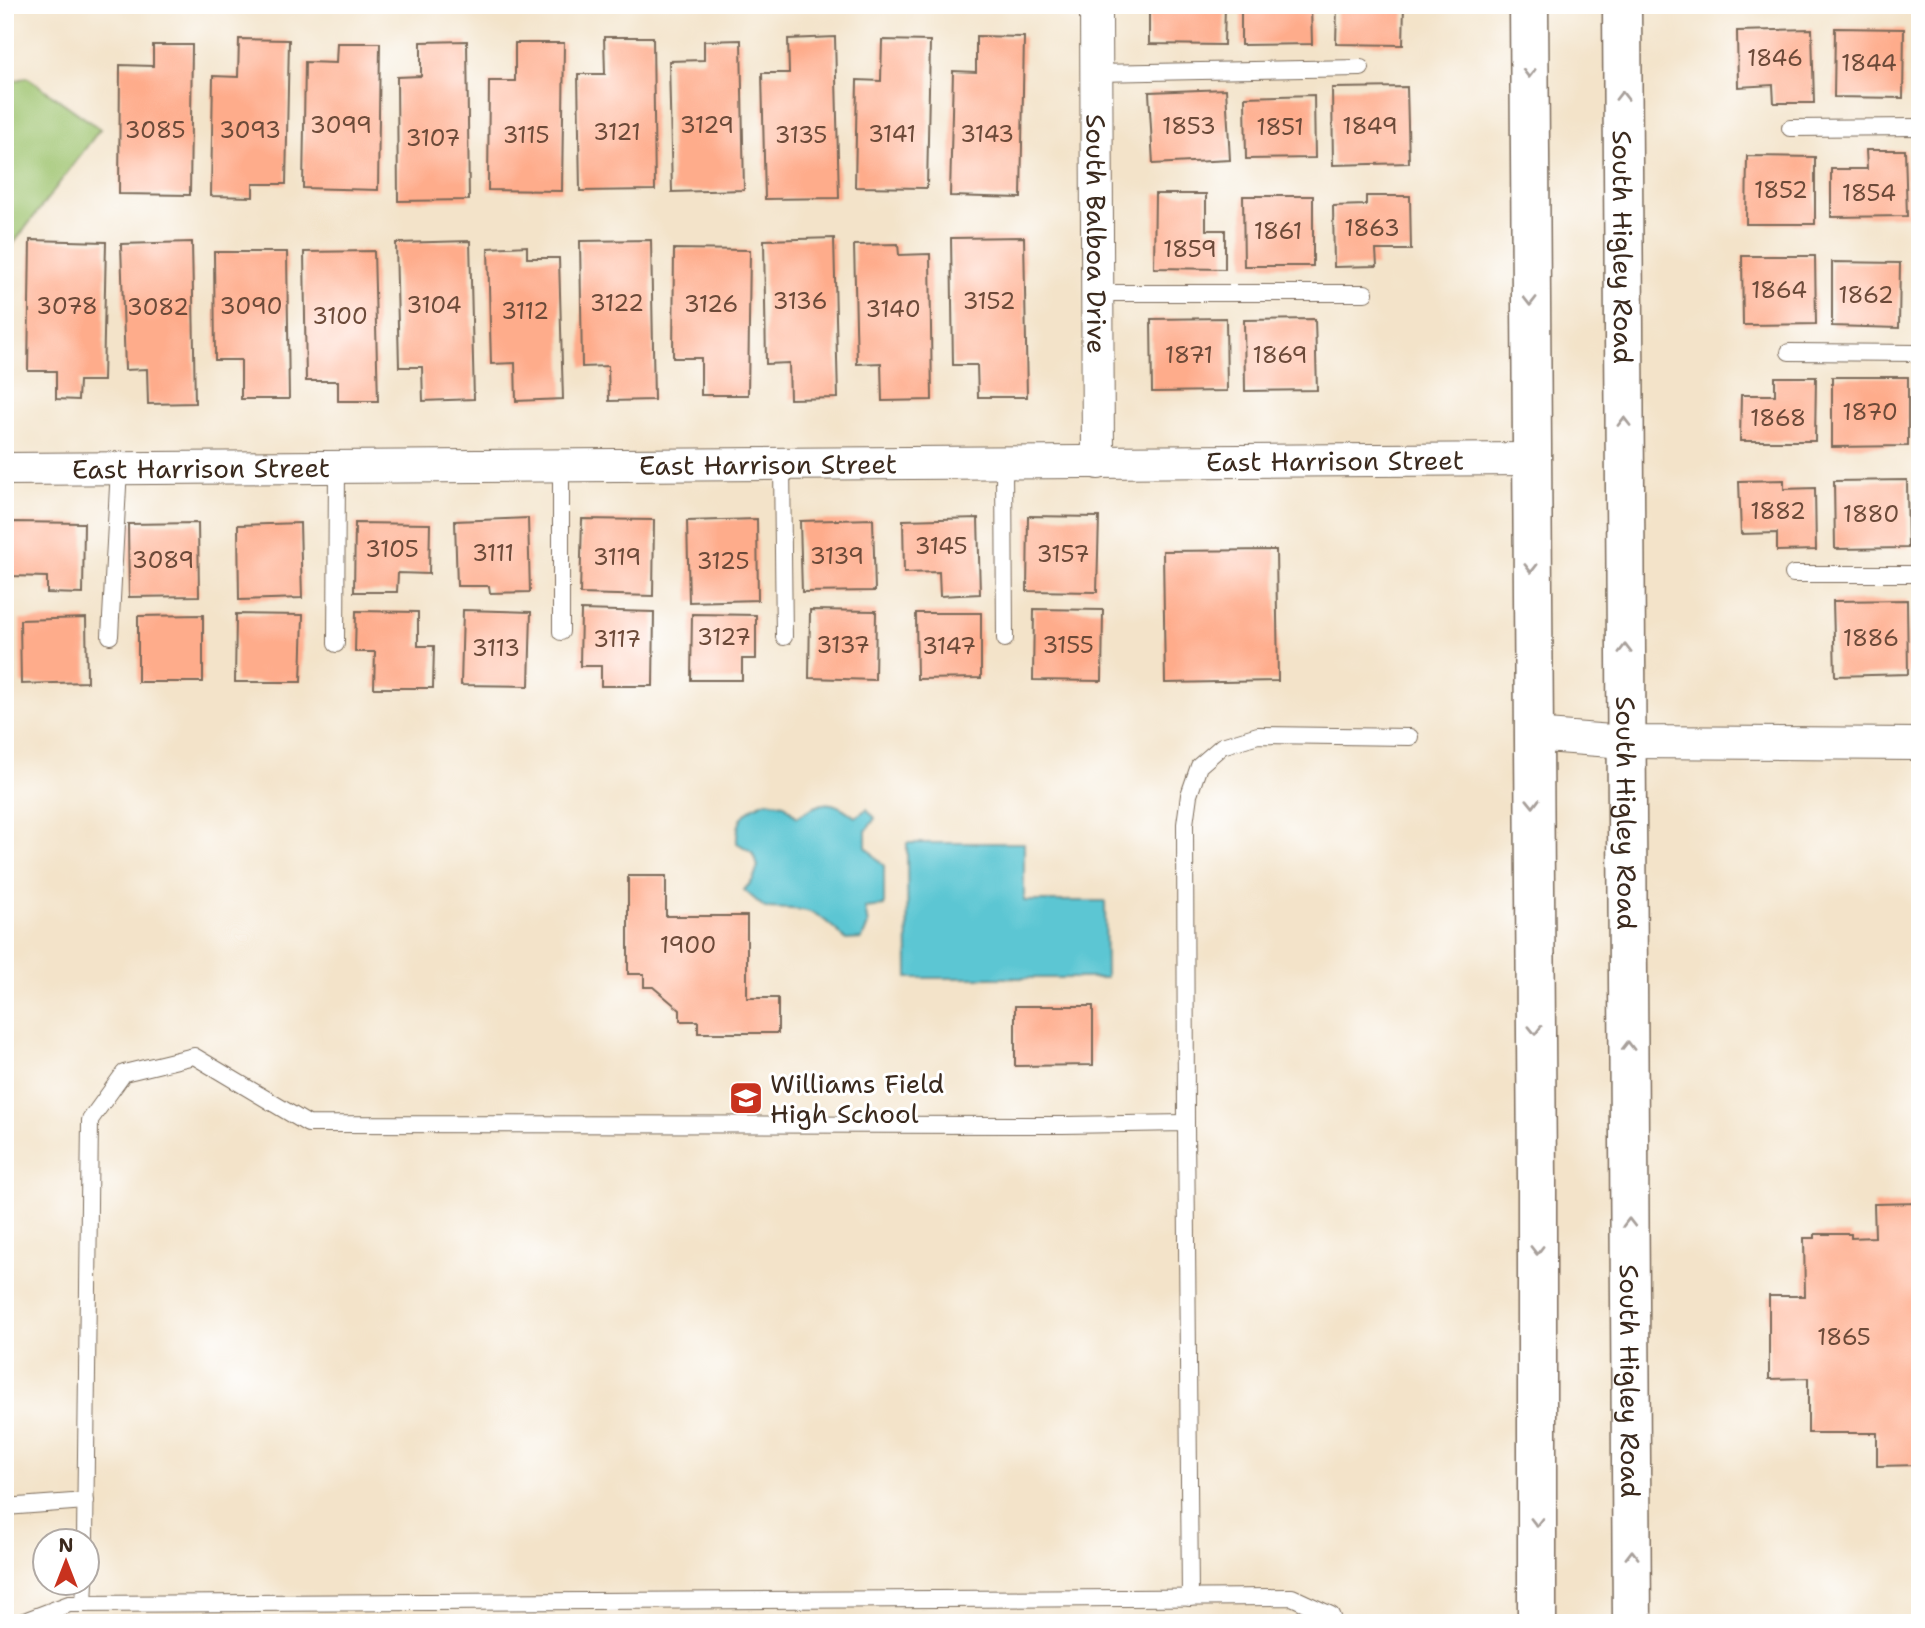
<svg xmlns="http://www.w3.org/2000/svg" width="1925" height="1628" font-family="'Shantell Sans',sans-serif">
  <style>
    .green { fill: #9dc36d; stroke: #6c7646; stroke-width: 2 }
    .water { fill: #5bc6d3; stroke: #4b7878; stroke-width: 2 }
    .building { fill: #feac8b }
    .lines { fill: none; stroke-linecap: round; stroke-linejoin: round }
    .lane-casing { stroke: #7b6b5a; stroke-width: 18 }
    .street-casing { stroke: #7b6b5a; stroke-width: 34 }
    .secondary-casing { stroke: #7b6b5a; stroke-width: 41 }
    .lane { stroke: #fff; stroke-width: 16 }
    .street { stroke: #fff; stroke-width: 32 }
    .secondary { stroke: #fff; stroke-width: 38 }
    .oneway { stroke: #a79f9a }
    .labels { text-anchor: middle; dominant-baseline: central; stroke-width: 6; stroke-linejoin: round; paint-order: stroke }
    .number-label { font-size: 23px; fill: #6c4a39 }
    .street-label { font-size: 26px; fill: #3b2a1e; stroke: #fff }
    .poi-label { font-size: 26px; fill: #3b2a1e; stroke: #fff; text-anchor: start }
  </style>
  <rect width="100%" height="100%" fill="#fff"/>
  <filter id="ink" filterUnits="userSpaceOnUse"><feTurbulence type="fractalNoise" baseFrequency=".0143" numOctaves="2"/><feDisplacementMap in="SourceGraphic" scale="14" xChannelSelector="R" yChannelSelector="G"/><feConvolveMatrix kernelMatrix="1 2 1 2 8 2 1 2 1" color-interpolation-filters="sRGB"/></filter>
  <filter id="wash" filterUnits="userSpaceOnUse"><feTurbulence type="fractalNoise" baseFrequency=".00686" numOctaves="4" result="noise"/><feDisplacementMap in="SourceGraphic" scale="28" xChannelSelector="R" yChannelSelector="G"/><feGaussianBlur stdDeviation="1.57" result="paint"/><feColorMatrix in="noise" values="0 0 0 0 0 0 0 0 0 0 0 0 0 0 0 0 0 1.4 0 .05"/><feComposite in="paint" operator="in"/></filter>
  <g filter="url(#wash)">
    <rect width="100%" height="100%" fill="#f3e3c9"/>
    <path class="green" d="M27 77 100 129 5 255V84Z"/>
    <g class="water">
      <path d="M767 801 784 804 797 817C823 801 830 797 855 817L867 809 875 818 866 831V847L884 866V906L865 908 868 925 862 939 846 940C813 906 810 910 765 908L744 890 753 880 758 866 752 852 737 843C736 819 745 809 767 801Z"/>
      <path d="M907 843H1024V901H1105L1106 978H908Z"/>
    </g>
    <g id="blocks">
      <g class="building">
        <path d="M1149 5H1225L1224 45 1149 44Z"/>
        <path d="M1241 5H1311L1312 44 1241 45Z"/>
        <path d="M1337 5H1404L1403 45 1336 44Z"/>
        <path d="M1835 28 1904 29 1903 98 1834 97Z"/>
        <path d="M1812 29 1814 103H1774L1773 85 1738 87 1737 31Z"/>
        <path d="M976 36 1024 37 1021 198 950 196 953 71 976 72Z"/>
        <path d="M604 37H653L655 190 580 191 578 74H605Z"/>
        <path d="M835 37 839 198 765 199 762 73H789L788 39Z"/>
        <path d="M239 39 289 40 286 184H253V197L211 196 213 76 238 77Z"/>
        <path d="M741 40 744 190 672 192 669 61 704 60V41Z"/>
        <path d="M882 40 930 41 927 188 855 187 857 80 881 81Z"/>
        <path d="M467 41 469 200 398 201 397 77 421 76V42Z"/>
        <path d="M337 43H380L378 190 303 188 305 62 336 63Z"/>
        <path d="M515 43H564L562 191 488 190 489 81H515Z"/>
        <path d="M153 45H192L190 195 119 194 120 65 153 66Z"/>
        <path d="M1407 87 1409 163 1333 165 1332 88Z"/>
        <path d="M1226 89 1230 160 1153 164 1149 92Z"/>
        <path d="M1314 95 1315 158 1246 159 1245 97Z"/>
        <path d="M1866 150H1905L1907 216 1831 217V169H1867Z"/>
        <path d="M1747 156 1815 157V224H1746Z"/>
        <path d="M1155 194H1206V230H1225V269L1154 268Z"/>
        <path d="M1243 196H1313V266H1244Z"/>
        <path d="M1366 196H1410L1411 250H1376L1377 266 1334 267 1333 206 1366 205Z"/>
        <path d="M1024 237 1027 397H978L977 365H953L951 238Z"/>
        <path d="M834 238 838 398 790 399 789 363 766 364 764 240Z"/>
        <path d="M30 240 106 242 103 381H79L78 400 56 399V371H28Z"/>
        <path d="M651 240 654 400 609 401 608 366 582 367 580 241Z"/>
        <path d="M470 241 474 399 423 401 422 367H399L396 243Z"/>
        <path d="M192 242 195 403 148 404 147 369 125 370 121 244Z"/>
        <path d="M898 244 899 255 930 254 932 400 882 401 881 363 857 364 854 245Z"/>
        <path d="M527 246V258H559L563 399 516 401 515 363 491 364 488 248Z"/>
        <path d="M674 249 750 250 748 395H701V358H673Z"/>
        <path d="M374 251 378 401H338V381H306L304 252Z"/>
        <path d="M214 252H287L289 399H241V360H215Z"/>
        <path d="M1742 256H1815L1816 324 1743 325Z"/>
        <path d="M1832 262 1900 263 1899 328 1832 326Z"/>
        <path d="M1226 318 1227 391 1152 392 1151 319Z"/>
        <path d="M1315 319 1317 390 1245 391 1244 320Z"/>
        <path d="M1775 377H1816L1815 441H1740L1741 395H1775Z"/>
        <path d="M1832 377H1908V446L1832 447Z"/>
        <path d="M1784 480V489L1815 488 1816 550 1777 551V533L1741 534 1739 481Z"/>
        <path d="M1907 480 1908 548 1835 549 1834 481Z"/>
        <path d="M1028 516 1099 517 1097 592 1027 591Z"/>
        <path d="M528 518 530 592 490 593 489 586H457L455 521Z"/>
        <path d="M978 518 980 594 940 596 939 572 904 573 903 520Z"/>
        <path d="M582 519 654 520 653 596 580 594Z"/>
        <path d="M757 519 758 600 689 602 687 521Z"/>
        <path d="M873 519 875 591 802 592 800 521Z"/>
        <path d="M12 522 84 523 83 594 47 593V577L11 576Z"/>
        <path d="M198 523 199 596 129 597 128 524Z"/>
        <path d="M300 523 302 598 239 600 238 525Z"/>
        <path d="M355 523 430 524 429 574 398 573 397 592H354Z"/>
        <path d="M1276 550 1278 681 1165 683 1163 551Z"/>
        <path d="M1907 600 1908 674 1835 676 1833 601Z"/>
        <path d="M1034 609 1103 610 1102 681 1033 680Z"/>
        <path d="M463 610 531 612 529 686 461 685Z"/>
        <path d="M581 610 654 612 653 686H601V666H580Z"/>
        <path d="M810 610 876 611 875 680 809 678Z"/>
        <path d="M356 611 418 612V646H434L433 688H374L375 652H355Z"/>
        <path d="M916 613H981V678L917 679Z"/>
        <path d="M236 614 303 615 301 682H235Z"/>
        <path d="M692 614 756 615V659H742V680H691Z"/>
        <path d="M203 615V682H138V616Z"/>
        <path d="M86 618 87 682 21 684 20 620Z"/>
        <path d="M628 876H666V916H747V998H778V1033H698V1021H680V1010L653 987H644V974H628Z"/>
        <path d="M1015 1006H1093V1065L1015 1066Z"/>
        <path d="M1920 1203V1465L1877 1466V1433H1808V1378L1769 1379V1296H1805L1804 1238H1815V1234H1851V1238L1875 1237 1874 1204Z"/>
      </g>
    </g>
  </g>
  <g filter="url(#ink)">
    <use href="#blocks" fill-opacity="0" stroke="#7b6b5a" stroke-width="2"/>
    <g class="lines">
      <g class="lane-casing">
        <g id="lane">
          <path d="M1096 73 1361 68"/>
          <path d="M1790 128 1920 127"/>
          <path d="M1097 293H1365"/>
          <path d="M1789 352 1920 353"/>
          <path d="M1004 464 1005 639"/>
          <path d="M782 465 784 637"/>
          <path d="M561 466V632"/>
          <path d="M1793 574H1920"/>
          <path d="M110 636 119 468"/>
          <path d="M336 644 337 467"/>
          <path d="M1186 1123 1185 824 1189 795 1199 766 1222 746 1258 735 1410 737"/>
          <path d="M5 1507 86 1501"/>
          <path d="M85 1540 90 1120 124 1073 194 1056 308 1124 1063 1125 1186 1123 1190 1598"/>
          <path d="M84 1604 85 1582"/>
          <path d="M19 1623 69 1604 1292 1597 1331 1615 1334 1623"/>
        </g>
      </g>
      <g class="street-casing">
        <g id="street">
          <path id="s1" d="M1096 5 1098 463"/>
          <path id="s2" d="M5 469 1531 459"/>
          <path d="M1532 735 1625 742 1920 744"/>
        </g>
      </g>
      <g class="secondary-casing">
        <g id="secondary">
          <path d="M1529 5 1537 1181V1623"/>
          <path id="s3" d="M1622 5 1632 1623"/>
        </g>
      </g>
      <use href="#lane" class="lane"/>
      <use href="#street" class="street"/>
      <use href="#secondary" class="secondary"/>
    </g>
    <defs><path id="oneway-chevron" d="M-2-3.5L2.5 0L-2 3.5" fill="none" stroke-width="1.6" stroke-linecap="round" stroke-linejoin="round" transform="scale(1.75)"/></defs>
    <g class="oneway">
      <use href="#oneway-chevron" transform="translate(1529 73) rotate(90)"/>
      <use href="#oneway-chevron" transform="translate(1622 96) rotate(-90)"/>
      <use href="#oneway-chevron" transform="translate(1530 301) rotate(90)"/>
      <use href="#oneway-chevron" transform="translate(1624 422) rotate(-90)"/>
      <use href="#oneway-chevron" transform="translate(1531 568) rotate(90)"/>
      <use href="#oneway-chevron" transform="translate(1625 649) rotate(-90)"/>
      <use href="#oneway-chevron" transform="translate(1533 803) rotate(89)"/>
      <use href="#oneway-chevron" transform="translate(1535 1030) rotate(89)"/>
      <use href="#oneway-chevron" transform="translate(1628 1046) rotate(-90)"/>
      <use href="#oneway-chevron" transform="translate(1629 1223) rotate(-90)"/>
      <use href="#oneway-chevron" transform="translate(1537 1250) rotate(90)"/>
      <use href="#oneway-chevron" transform="translate(1537 1522) rotate(90)"/>
      <use href="#oneway-chevron" transform="translate(1632 1555) rotate(-90)"/>
    </g>
  </g>
  <defs>
    <g id="school-square" transform="scale(1.75)"><rect x="-9" y="-9" width="18" height="18" rx="4" fill="#c8321e" stroke="#fff"/><path d="M0-5L7-2L0 1L-7-2ZM-4 1L0 2.5L4 1V4Q0 6-4 4Z" fill="#fff"/></g>
  </defs>
  <g fill-rule="evenodd">
    <use href="#school-square" x="746" y="1098"/>
  </g>
  <g class="labels">
    <g class="number-label">
      <text x="1775" y="58">1846</text>
      <text x="1869" y="63">1844</text>
      <text x="341" y="125">3099</text>
      <text x="707" y="125">3129</text>
      <text x="1189" y="126">1853</text>
      <text x="1370" y="126">1849</text>
      <text x="1280" y="127">1851</text>
      <text x="155" y="130">3085</text>
      <text x="250" y="130">3093</text>
      <text x="617" y="132">3121</text>
      <text x="892" y="134">3141</text>
      <text x="987" y="134">3143</text>
      <text x="526" y="135">3115</text>
      <text x="801" y="135">3135</text>
      <text x="433" y="138">3107</text>
      <text x="1781" y="190">1852</text>
      <text x="1869" y="193">1854</text>
      <text x="1372" y="228">1863</text>
      <text x="1278" y="231">1861</text>
      <text x="1190" y="249">1859</text>
      <text x="1779" y="290">1864</text>
      <text x="1866" y="295">1862</text>
      <text x="800" y="301">3136</text>
      <text x="989" y="301">3152</text>
      <text x="617" y="303">3122</text>
      <text x="711" y="304">3126</text>
      <text x="434" y="305">3104</text>
      <text x="67" y="306">3078</text>
      <text x="251" y="306">3090</text>
      <text x="158" y="307">3082</text>
      <text x="893" y="309">3140</text>
      <text x="525" y="311">3112</text>
      <text x="340" y="316">3100</text>
      <text x="1189" y="355">1871</text>
      <text x="1280" y="355">1869</text>
      <text x="1870" y="412">1870</text>
      <text x="1778" y="418">1868</text>
      <text x="1778" y="511">1882</text>
      <text x="1871" y="514">1880</text>
      <text x="941" y="546">3145</text>
      <text x="392" y="549">3105</text>
      <text x="493" y="553">3111</text>
      <text x="1063" y="554">3157</text>
      <text x="837" y="556">3139</text>
      <text x="617" y="557">3119</text>
      <text x="163" y="560">3089</text>
      <text x="723" y="561">3125</text>
      <text x="724" y="637">3127</text>
      <text x="1871" y="638">1886</text>
      <text x="617" y="639">3117</text>
      <text x="843" y="645">3137</text>
      <text x="1068" y="645">3155</text>
      <text x="949" y="646">3147</text>
      <text x="496" y="648">3113</text>
      <text x="688" y="945">1900</text>
      <text x="1844" y="1337">1865</text>
    </g>
    <g class="street-label">
      <text stroke="none"><textPath href="#s1" startOffset="229">South Balboa Drive</textPath></text>
      <text stroke="none"><textPath href="#s3" startOffset="242">South Higley Road</textPath></text>
      <text stroke="none"><textPath href="#s2" startOffset="1330">East Harrison Street</textPath></text>
      <text stroke="none"><textPath href="#s2" startOffset="763">East Harrison Street</textPath></text>
      <text stroke="none"><textPath href="#s2" startOffset="196">East Harrison Street</textPath></text>
      <text stroke="none"><textPath href="#s3" startOffset="808">South Higley Road</textPath></text>
      <text stroke="none"><textPath href="#s3" startOffset="1376">South Higley Road</textPath></text>
    </g>
    <g class="poi-label">
      <text x="770" y="1083">Williams Field<tspan x="770" dy="30">High School</tspan></text>
    </g>
  </g>
  <rect width="1925" height="1628" fill="none" stroke="#fff" stroke-width="28"/>
  <g transform="translate(66 1562)"><circle r="33" fill="#ffffff" stroke="#b1aaa5" stroke-width="2"/>
  <path d="M0-5L12 26L0 18L-12 26Z" fill="#c8321e"/>
  <text y="-10" font-size="19" font-weight="bold" text-anchor="middle" fill="#3b2a1e">N</text>
  </g>
</svg>
